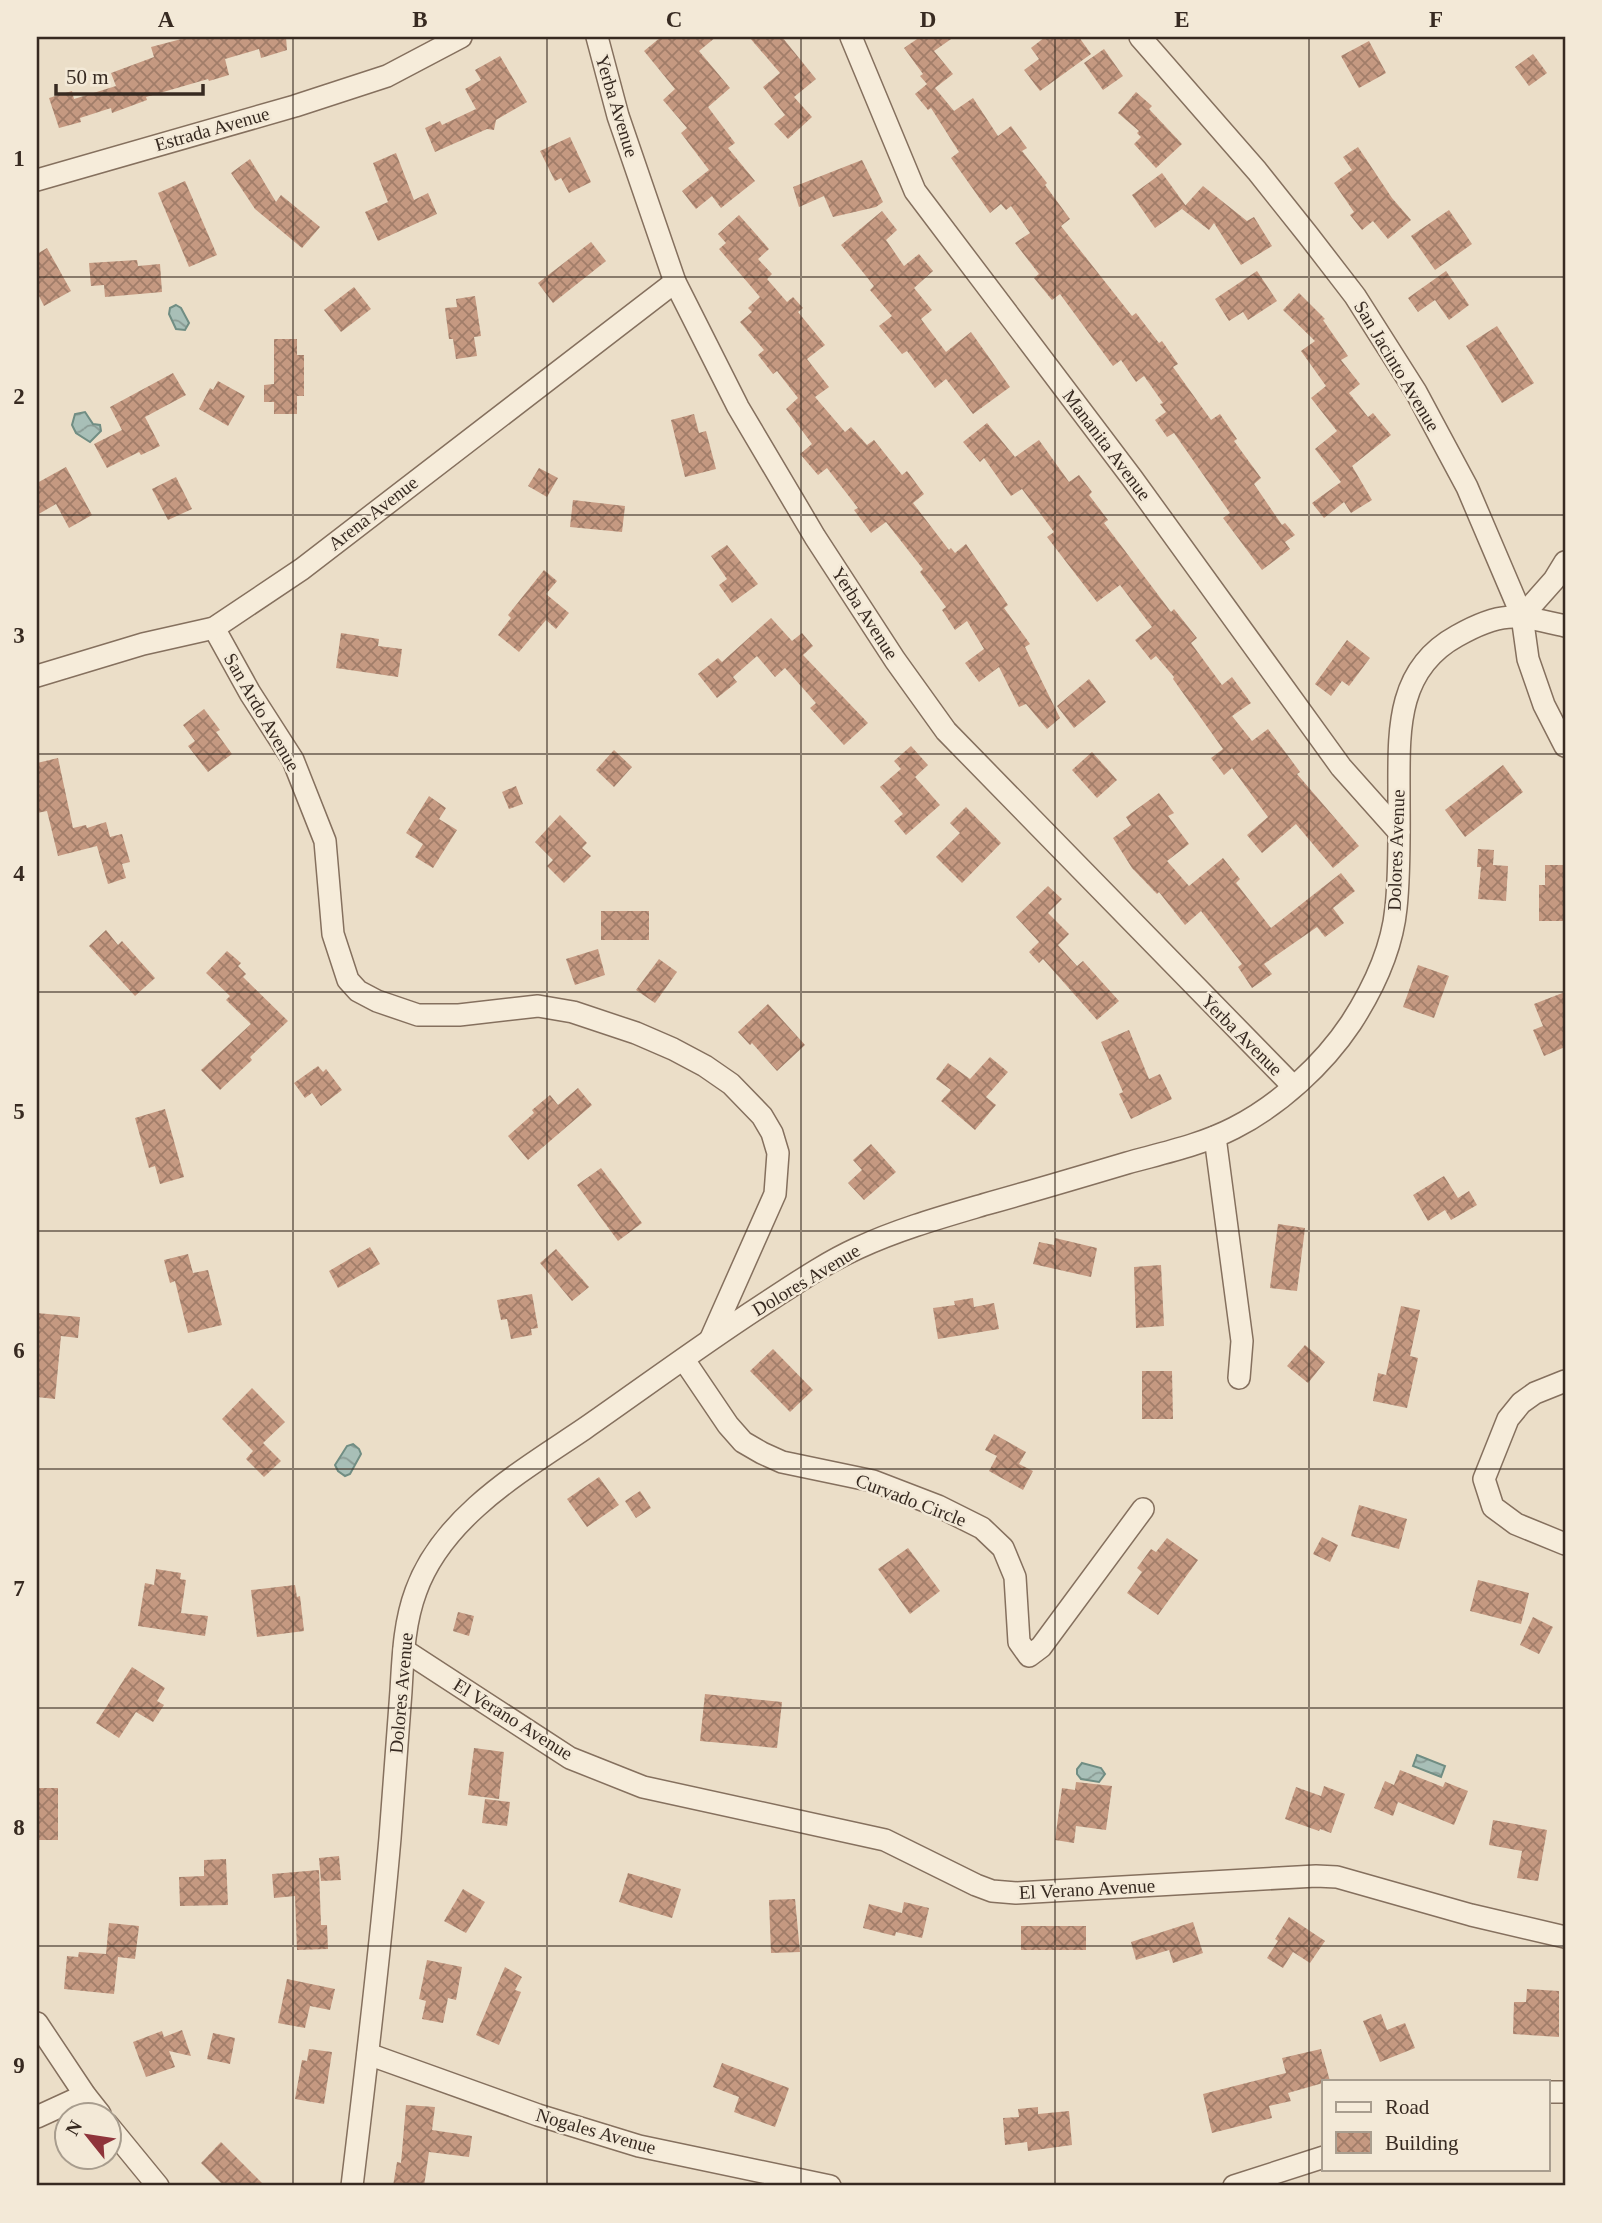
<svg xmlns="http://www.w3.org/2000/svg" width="1602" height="2223" font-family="Georgia,serif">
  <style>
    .water { fill: url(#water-waves); stroke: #708d83; stroke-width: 2 }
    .building { fill: url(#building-cross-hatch) }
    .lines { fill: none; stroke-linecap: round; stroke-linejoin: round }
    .minor-casing { stroke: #85705e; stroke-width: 24 }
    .minor { stroke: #f6ecda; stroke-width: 21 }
    .grid { fill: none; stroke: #372a21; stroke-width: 2; stroke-opacity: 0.55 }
    .labels { text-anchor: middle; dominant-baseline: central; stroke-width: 5; stroke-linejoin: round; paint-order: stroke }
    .street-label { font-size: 19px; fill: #372a21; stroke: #f3e9d7 }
    .neatline { fill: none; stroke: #372a21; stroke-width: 2.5 }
    .grid-label { font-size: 23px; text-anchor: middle; font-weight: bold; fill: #372a21 }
  </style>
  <defs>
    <pattern id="water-waves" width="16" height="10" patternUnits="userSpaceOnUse" patternTransform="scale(1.75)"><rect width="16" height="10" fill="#a8bfb7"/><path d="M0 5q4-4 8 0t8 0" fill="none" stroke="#8a9b94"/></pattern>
    <pattern id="building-cross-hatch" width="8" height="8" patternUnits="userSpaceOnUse" patternTransform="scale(1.75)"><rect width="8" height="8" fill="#c59981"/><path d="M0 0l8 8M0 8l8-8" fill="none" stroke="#a17d69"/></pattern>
  </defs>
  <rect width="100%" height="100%" fill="#ebdec8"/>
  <g class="water">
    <path d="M176 305 181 308 189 323 185 330 176 329 169 314 170 308Z"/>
    <path d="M85 412 93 424 100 425 101 431 90 442 76 433 72 425 75 414Z"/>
    <path d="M353 1444 359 1449 361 1454 350 1474 345 1476 338 1471 335 1465 347 1446Z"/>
    <path d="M1417 1755 1445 1766 1441 1777 1413 1766Z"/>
    <path d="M1082 1763 1101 1768 1105 1774 1099 1782 1081 1779 1077 1774V1769Z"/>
  </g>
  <g class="building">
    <path d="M189 37H286L287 50 261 58 259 49 225 59 229 75 209 81 208 79 146 97 147 100 112 113 111 108 80 118 81 122 59 128 49 98 72 91 74 99 116 86 111 73 154 57 151 47Z"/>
    <path d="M661 37H716L699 51 730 88 708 107 735 143 728 148 755 181 721 208 712 196 696 209 682 191 709 170 681 133 687 128 663 100 675 89 644 51Z"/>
    <path d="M749 37H782L816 79 794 97 812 117 788 139 774 124 785 115 763 87 780 73Z"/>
    <path d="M920 37H954L934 51 953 74 935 88 954 111 973 98 998 136 1011 126 1027 148 1022 151 1047 183 1045 185 1070 219 1061 226 1132 316 1136 313 1159 343 1162 341 1178 364 1173 367 1211 420 1220 414 1237 439 1234 441 1261 478 1254 484 1282 525 1285 523 1295 535 1285 542 1290 549 1262 570 1223 518 1230 513 1174 433 1167 437 1155 420 1166 412 1160 404 1163 403 1144 376 1136 382 1121 360 1113 366 1060 294 1052 300 1034 278 1039 274 1015 243 1030 233 1011 206 1006 210 1001 204 990 213 951 158 959 152 931 108 928 110 915 94 927 84 920 76 923 74 904 48Z"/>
    <path d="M1045 37H1079L1091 54 1040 91 1024 70 1039 59 1031 48Z"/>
    <path d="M1369 41 1386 73 1359 88 1341 56Z"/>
    <path d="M1104 49 1123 76 1103 90 1084 63Z"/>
    <path d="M1533 54 1547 73 1529 86 1515 67Z"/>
    <path d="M500 56 527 102 496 120 494 130 487 129 435 152 425 128 440 121 442 125 476 109 465 89 481 80 475 70Z"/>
    <path d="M1136 92 1152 106 1149 109 1182 144 1156 168 1134 144 1141 137 1137 133 1139 131 1118 113Z"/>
    <path d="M570 137 591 182 569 193 561 178 555 181 540 151Z"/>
    <path d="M1358 147 1392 198 1411 220 1388 239 1373 221 1362 230 1350 215 1354 212 1334 183 1352 170 1343 157Z"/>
    <path d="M396 153 414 200 428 193 437 214 378 241 365 212 388 202 373 163Z"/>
    <path d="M250 159 276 202 281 195 320 227 302 248 255 209 231 173Z"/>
    <path d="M862 160 883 202 876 207 833 217 824 196 799 207 793 187Z"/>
    <path d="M1162 173 1186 206 1155 228 1132 195Z"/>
    <path d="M185 181 217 255 189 267 158 193Z"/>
    <path d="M1203 186 1247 221 1254 217 1272 246 1241 265 1214 223 1209 230 1182 209Z"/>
    <path d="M1449 210 1472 244 1435 270 1411 236Z"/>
    <path d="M882 211 897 230 886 240 904 266 919 254 933 271 914 288 932 310 921 319 946 352 971 332 1010 387 973 414 946 379 935 388 907 351 902 354 879 326 892 316 870 290 874 286 841 245Z"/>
    <path d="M739 215 769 249 758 259 772 274 767 279 787 302 793 297 803 308 798 312 825 345 807 359 829 387 815 397 845 432 851 427 867 445 874 440 902 475 907 471 924 494 913 503 949 550 951 548 955 553 966 544 1008 605 1004 608 1030 644 1025 647 1060 718 1047 729 1026 704 1019 707 999 667 979 682 965 663 984 649 967 621 955 630 942 610 946 607 920 572 923 569 886 522 871 533 854 510 858 508 827 468 818 475 800 454 812 444 786 409 798 398 777 371 773 374 758 355 764 350 740 322 752 312 748 308 760 297 719 249 726 243 718 234Z"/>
    <path d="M591 242 606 261 553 303 538 283Z"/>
    <path d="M47 248 71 291 44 306 37 292V254Z"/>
    <path d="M137 260 138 266 160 264 162 292 105 297 104 285 91 286 89 263Z"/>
    <path d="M1257 271 1277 301 1248 320 1243 312 1229 321 1215 299Z"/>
    <path d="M1446 271 1469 305 1449 320 1435 300 1418 312 1408 298Z"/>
    <path d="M354 287 371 309 341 332 324 310Z"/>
    <path d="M1299 293 1325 319 1323 320 1348 356 1341 360 1360 384 1349 393 1368 417 1373 413 1391 435 1352 466 1372 500 1351 513 1344 502 1324 518 1312 503 1341 482 1315 449 1337 431 1311 398 1326 386 1301 351 1315 341 1283 310Z"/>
    <path d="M475 296 481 336 474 337 477 356 456 359 453 339H449L445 308 457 307 456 299Z"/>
    <path d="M1497 326 1534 383 1502 403 1466 346Z"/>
    <path d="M274 339H297V355H304V396H297V414H274V402H264V385L274 384Z"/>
    <path d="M173 373 186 395 145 417 160 446 141 455 139 452 107 468 94 444 122 430 110 407Z"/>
    <path d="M218 381 245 396 228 426 199 409 210 388 213 390Z"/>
    <path d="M694 414 699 433 706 431 716 469 685 477 671 420Z"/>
    <path d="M987 423 1015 457 1039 440 1069 482 1079 475 1092 492 1089 495 1108 520 1104 523 1171 612 1174 609 1197 638 1191 643 1222 685 1232 677 1251 703 1232 716 1252 741 1268 729 1300 772 1297 774 1359 846 1333 868 1296 824 1262 853 1247 835 1268 817 1232 768 1224 775 1211 758 1223 749 1173 679 1174 677 1156 656 1151 660 1135 640 1152 627 1120 585 1097 602 1047 537 1054 532 1022 489 1011 496 984 458 980 462 963 442Z"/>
    <path d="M66 467 92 515 69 528 56 504 37 515V483Z"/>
    <path d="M539 468 558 478 547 497 528 486Z"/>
    <path d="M176 477 192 509 168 520 152 489Z"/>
    <path d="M573 500 625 506 622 532 570 527Z"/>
    <path d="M727 545 758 584 732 603 719 585 727 579 711 556Z"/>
    <path d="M544 570 557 581 546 594 569 613 556 629 546 620 519 652 498 635 511 618 508 615Z"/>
    <path d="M771 618 792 641 802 633 813 646 803 655 868 723 844 745 810 708 816 703 785 668 775 677 757 656 733 677 737 682 717 698 698 674 718 658 722 662Z"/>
    <path d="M341 633 379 639 378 646 402 649 398 677 336 668Z"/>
    <path d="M1347 640 1370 658 1349 686 1342 681 1331 696 1315 684Z"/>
    <path d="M1089 679 1106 702 1074 728 1057 706Z"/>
    <path d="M204 709 220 730 216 732 232 754 208 772 188 746 195 741 183 725Z"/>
    <path d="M911 746 928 765 915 777 940 805 906 835 894 821 903 814 880 787 901 769 894 761Z"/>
    <path d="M614 750 632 767 614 787 596 770Z"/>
    <path d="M1092 752 1117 780 1097 798 1072 770Z"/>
    <path d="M58 758 73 828 86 825 87 828 106 822 110 837 122 834 130 862 122 864 126 878 108 884 97 846 58 856 47 811 37 813V763Z"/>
    <path d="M1503 765 1523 792 1465 837 1445 810Z"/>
    <path d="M516 786 523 804 509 809 502 792Z"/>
    <path d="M1159 793 1174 813 1168 816 1189 844 1167 861 1189 886 1223 858 1240 879 1236 883 1271 928 1341 873 1355 891 1333 908 1344 923 1325 937 1317 927 1264 964 1272 974 1252 988 1238 967 1242 964 1201 911 1185 925 1159 892 1157 894 1132 868 1113 838 1131 825 1126 817Z"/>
    <path d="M429 796 446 808 439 819 457 830 433 868 415 857 423 844 406 833Z"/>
    <path d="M966 807 1001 843 962 883 936 857 960 833 950 823Z"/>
    <path d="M560 815 587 843 582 848 591 856 564 883 547 866 553 860 535 842Z"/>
    <path d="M1478 849 1494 850 1493 865 1508 866 1506 901 1478 899 1481 867H1477Z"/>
    <path d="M1545 865H1565V921H1539V885H1545Z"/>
    <path d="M1048 886 1062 899 1048 913 1069 934 1058 945 1077 966 1083 961 1119 1001 1097 1020 1043 959 1039 963 1029 952 1039 942 1016 917Z"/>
    <rect x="601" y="911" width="48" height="29"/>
    <path d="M106 930 118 945 122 941 155 978 135 996 89 946Z"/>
    <path d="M598 949 605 975 575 985 566 959Z"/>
    <path d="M227 951 241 963 238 966 246 974 243 977 288 1021 250 1057 252 1060 220 1090 201 1070 251 1024 226 1000 230 996 206 973Z"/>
    <path d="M659 959 677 972 655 1003 636 990Z"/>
    <path d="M1418 965 1449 976 1434 1018 1403 1007Z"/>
    <path d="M1565 992V1047L1544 1056 1533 1030 1543 1026 1534 1004Z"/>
    <path d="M768 1004 805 1045 777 1071 752 1043 750 1045 738 1032Z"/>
    <path d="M1129 1030 1149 1079 1160 1074 1172 1099 1131 1119 1119 1094 1123 1092 1101 1042Z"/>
    <path d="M990 1057 1008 1072 986 1097 996 1105 975 1130 941 1101 951 1090 936 1079 948 1063 970 1079Z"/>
    <path d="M318 1066 323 1072 326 1069 342 1090 321 1106 312 1093 305 1098 294 1083Z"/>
    <path d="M578 1088 592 1105 528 1160 508 1136 534 1113 532 1110 550 1095 558 1105Z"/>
    <path d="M165 1109 184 1177 160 1184 155 1166 149 1168 135 1118Z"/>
    <path d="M871 1144 896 1172 864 1200 848 1183 862 1170 853 1160Z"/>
    <path d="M601 1168 642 1223 618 1241 577 1185Z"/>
    <path d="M1444 1176 1458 1198 1469 1191 1477 1205 1451 1220 1445 1210 1428 1221 1413 1195Z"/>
    <path d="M1278 1224 1305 1228 1297 1291 1270 1288Z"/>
    <path d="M1055 1238 1097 1248 1091 1277 1033 1264 1039 1242 1054 1245Z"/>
    <path d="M370 1247 380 1264 338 1288 329 1271Z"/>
    <path d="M556 1249 589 1287 572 1301 540 1263Z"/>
    <path d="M188 1254 193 1273 208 1270 222 1325 188 1333 175 1281 170 1283 164 1260Z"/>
    <path d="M1161 1265 1164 1326 1136 1328 1134 1267Z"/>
    <path d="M532 1294 538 1328 531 1329 532 1335 511 1339 507 1319 501 1320 497 1300Z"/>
    <path d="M973 1298 974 1307 994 1303 999 1329 938 1339 933 1308 955 1305 954 1301Z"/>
    <path d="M1401 1306 1420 1310 1410 1356 1418 1358 1407 1408 1373 1401 1378 1373 1386 1375Z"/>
    <path d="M37 1313 80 1317 78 1338 61 1336 55 1399 37 1397Z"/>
    <path d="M1305 1345 1325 1362 1308 1383 1287 1366Z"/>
    <path d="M773 1349 813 1390 790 1412 750 1371Z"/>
    <path d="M1142 1371H1172L1173 1419H1142Z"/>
    <path d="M252 1388 285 1422 263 1443 281 1461 264 1477 246 1459 253 1451 222 1419Z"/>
    <path d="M994 1434 1026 1452 1019 1464 1033 1471 1023 1490 989 1471 997 1456 985 1450Z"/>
    <path d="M599 1477 619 1505 587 1527 567 1499Z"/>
    <path d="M640 1491 651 1508 636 1518 625 1501Z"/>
    <path d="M1359 1505 1407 1519 1399 1549 1351 1536Z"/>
    <path d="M1322 1537 1338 1545 1330 1562 1313 1554Z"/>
    <path d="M1167 1538 1198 1560 1158 1615 1127 1593 1142 1572 1137 1568 1151 1549 1156 1552Z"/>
    <path d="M908 1548 940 1591 910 1614 878 1569Z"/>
    <path d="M156 1569 181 1573 180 1579 186 1580 181 1613 208 1616 205 1636 138 1626 145 1583 154 1585Z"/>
    <path d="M1478 1580 1529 1593 1521 1624 1470 1611Z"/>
    <path d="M295 1585 297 1597 300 1596 304 1631 257 1637 251 1590Z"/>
    <path d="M458 1612 474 1616 469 1636 453 1631Z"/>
    <path d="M1533 1617 1553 1627 1539 1654 1520 1645Z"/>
    <path d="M132 1667 165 1688 157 1701 164 1705 153 1722 136 1712 119 1738 96 1723Z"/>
    <path d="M705 1694 782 1702 777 1748 700 1741Z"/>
    <path d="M474 1748 504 1752 499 1799 468 1795Z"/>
    <path d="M1400 1770 1443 1787 1445 1782 1468 1791 1454 1825 1398 1802 1393 1816 1374 1808 1385 1781 1394 1785Z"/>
    <path d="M1076 1782 1112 1786 1106 1830 1076 1826 1074 1843 1055 1840 1062 1788 1075 1790Z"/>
    <path d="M1324 1786 1345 1794 1331 1833 1320 1829 1319 1831 1285 1819 1296 1787 1321 1796Z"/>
    <rect x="37" y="1788" width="21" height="52"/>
    <path d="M485 1799 510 1802 507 1826 482 1823Z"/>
    <path d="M1493 1820 1547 1830 1538 1881 1517 1878 1522 1851 1489 1845Z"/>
    <path d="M339 1856 341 1880 321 1881 319 1858Z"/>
    <path d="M226 1859 228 1905 180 1906 179 1877 204 1876V1860Z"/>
    <path d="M319 1870 321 1925H327L328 1949 297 1950 295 1896 274 1898 272 1874Z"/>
    <path d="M628 1873 681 1889 672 1918 619 1902Z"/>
    <path d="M463 1889 485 1902 466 1933 444 1921Z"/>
    <path d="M795 1899 800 1952 771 1953 769 1900Z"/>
    <path d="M904 1902 929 1908 922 1938 896 1932 895 1936 863 1928 869 1904 902 1913Z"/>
    <path d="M1289 1917 1325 1941 1310 1963 1293 1952 1283 1968 1267 1958 1278 1941 1275 1939Z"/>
    <path d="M1193 1922 1203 1953 1173 1963 1169 1950 1136 1960 1131 1942Z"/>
    <path d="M109 1923 139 1926 135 1959 118 1957 114 1994 64 1989 67 1956 78 1957 79 1952 106 1954Z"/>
    <rect x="1021" y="1926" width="65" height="24"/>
    <path d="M427 1960 462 1967 456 2000 448 1998 443 2023 422 2019 426 2001 419 1999Z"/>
    <path d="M505 1967 522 1977 515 1990 521 1992 499 2045 476 2035Z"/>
    <path d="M287 1979 335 1989 330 2010 310 2006 305 2028 278 2023Z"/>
    <path d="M1527 1989 1559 1991V2037L1513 2034 1514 2002H1526Z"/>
    <path d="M1381 2014 1387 2030 1405 2023 1415 2048 1380 2062 1363 2021Z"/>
    <path d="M182 2030 191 2056 169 2051 175 2067 146 2077 133 2042 162 2031 164 2037Z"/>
    <path d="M213 2033 235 2038 230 2064 207 2059Z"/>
    <path d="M309 2049 332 2052 324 2104 295 2099 302 2060 307 2061Z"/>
    <path d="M1321 2049 1330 2081 1288 2093 1291 2101 1269 2106 1272 2118 1212 2133 1203 2094 1286 2073 1282 2058Z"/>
    <path d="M722 2063 789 2088 775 2127 734 2112 739 2097 713 2087Z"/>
    <path d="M406 2105 435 2107 432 2130 472 2136 469 2157 429 2152 424 2186H393L397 2162 401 2163Z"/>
    <path d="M1038 2107V2114L1069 2111 1072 2145 1028 2151 1027 2142 1005 2145 1003 2118 1019 2117 1018 2109Z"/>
    <path d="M221 2142 265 2186H224L201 2163Z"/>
  </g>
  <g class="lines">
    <g class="minor-casing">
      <g id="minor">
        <path d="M597 37 618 116 675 282 738 407 815 537 895 660 946 731 1293 1086"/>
        <path d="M851 37 915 191 1132 478 1341 767 1399 832"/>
        <path d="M1140 37 1257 171 1308 235 1355 296 1416 392 1467 487 1522 616 1528 659 1544 705 1565 746"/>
        <path d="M37 180 295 106 387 76 461 37"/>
        <path d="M1522 616 1554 580 1565 562"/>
        <path d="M214 628 250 693 293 760 325 841 333 934 348 980 358 991 377 1001 418 1015H459L538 1006 573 1012 636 1033 673 1049 705 1066 731 1084 762 1116 772 1133 778 1153 775 1194 711 1338"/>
        <path d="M37 676 143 644 214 628 302 569 675 282"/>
        <path d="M1215 1137 1242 1341 1239 1378"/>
        <path d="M684 1360 728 1425 743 1442 762 1453 782 1462 873 1481 938 1506 982 1528 1003 1548 1015 1577 1019 1642 1029 1656 1041 1647 1143 1509"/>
        <path d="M1565 1381 1535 1393 1521 1403 1508 1419 1484 1479 1493 1507 1516 1524 1565 1544"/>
        <path d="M404 1650 570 1758 643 1787 885 1840 976 1885 992 1891 1016 1893 1316 1876 1337 1877 1471 1915 1565 1937"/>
        <path d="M37 2023 85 2095 100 2114"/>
        <path d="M368 2054 538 2115 639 2146 830 2186"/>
        <path d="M1548 2092H1565"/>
        <path d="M37 2117 85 2095"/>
        <path d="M108 2125 158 2186"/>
        <path d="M352 2186C366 2070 380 1954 390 1838 394 1789 397 1740 401 1691 403 1657 404 1623 416 1591 443 1516 522 1471 584 1429 643 1388 701 1345 761 1306 792 1286 823 1264 858 1248 899 1229 942 1217 986 1204 1033 1191 1080 1177 1127 1163 1163 1153 1201 1145 1234 1128 1279 1105 1323 1065 1351 1023 1373 989 1392 949 1396 908 1400 871 1399 833 1399 795 1399 733 1395 670 1457 636 1503 610 1517 615 1565 626"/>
        <path d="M1234 2186 1324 2157"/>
      </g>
    </g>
    <use href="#minor" class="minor"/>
  </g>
  <path class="grid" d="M293 37V2186M547 37V2186M801 37V2186M1055 37V2186M1309 37V2186M37 277H1565M37 515H1565M37 754H1565M37 992H1565M37 1231H1565M37 1469H1565M37 1708H1565M37 1946H1565"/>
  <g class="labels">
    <g class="street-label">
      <text transform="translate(617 106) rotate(73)">Yerba Avenue</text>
      <text transform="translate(212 129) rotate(-16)">Estrada Avenue</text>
      <text transform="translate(1397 366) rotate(59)">San Jacinto Avenue</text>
      <text transform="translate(1107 445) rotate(53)">Mananita Avenue</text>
      <text transform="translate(373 513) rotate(-38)">Arena Avenue</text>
      <text transform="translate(865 613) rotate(57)">Yerba Avenue</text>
      <text transform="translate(262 712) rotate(60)">San Ardo Avenue</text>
      <text transform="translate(1396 850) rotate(-88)">Dolores Avenue</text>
      <text transform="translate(1242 1035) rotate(45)">Yerba Avenue</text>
      <text transform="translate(806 1280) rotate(-31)">Dolores Avenue</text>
      <text transform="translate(911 1500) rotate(21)">Curvado Circle</text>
      <text transform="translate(401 1693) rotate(-85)">Dolores Avenue</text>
      <text transform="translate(513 1719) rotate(32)">El Verano Avenue</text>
      <text transform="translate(1087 1889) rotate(-3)">El Verano Avenue</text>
      <text transform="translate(596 2131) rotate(16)">Nogales Avenue</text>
    </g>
  </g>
  <rect width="1602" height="2223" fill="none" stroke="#f3e9d7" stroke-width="77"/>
  <rect x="1322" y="2080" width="228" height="91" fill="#f3e9d7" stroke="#a89d8e" stroke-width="2"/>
  <rect x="1336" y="2102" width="35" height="10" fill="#f6ecda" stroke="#a89d8e" stroke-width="2"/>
  <text x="1385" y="2114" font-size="21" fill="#372a21">Road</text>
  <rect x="1336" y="2132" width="35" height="21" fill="url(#building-cross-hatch)" stroke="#a89d8e" stroke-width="2"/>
  <text x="1385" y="2150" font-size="21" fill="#372a21">Building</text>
  <g transform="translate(88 2136) rotate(300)"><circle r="33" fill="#f3e9d7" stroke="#a89d8e" stroke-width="2"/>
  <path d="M0-5L12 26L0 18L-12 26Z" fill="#8f343b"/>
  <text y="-10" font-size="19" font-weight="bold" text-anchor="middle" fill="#372a21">N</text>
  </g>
  <path d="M56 84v10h147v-10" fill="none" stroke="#372a21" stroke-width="3.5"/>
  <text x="66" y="84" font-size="21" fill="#372a21" stroke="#f3e9d7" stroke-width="5" paint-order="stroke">50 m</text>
  <rect x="38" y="38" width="1526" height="2146" class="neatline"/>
  <g class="grid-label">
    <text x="166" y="27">A</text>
    <text x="420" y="27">B</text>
    <text x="674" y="27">C</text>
    <text x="928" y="27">D</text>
    <text x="1182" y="27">E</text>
    <text x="1436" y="27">F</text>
    <text x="19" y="166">1</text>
    <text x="19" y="404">2</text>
    <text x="19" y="643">3</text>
    <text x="19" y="881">4</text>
    <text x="19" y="1119">5</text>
    <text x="19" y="1358">6</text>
    <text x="19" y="1596">7</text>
    <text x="19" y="1835">8</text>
    <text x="19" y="2073">9</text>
  </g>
</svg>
